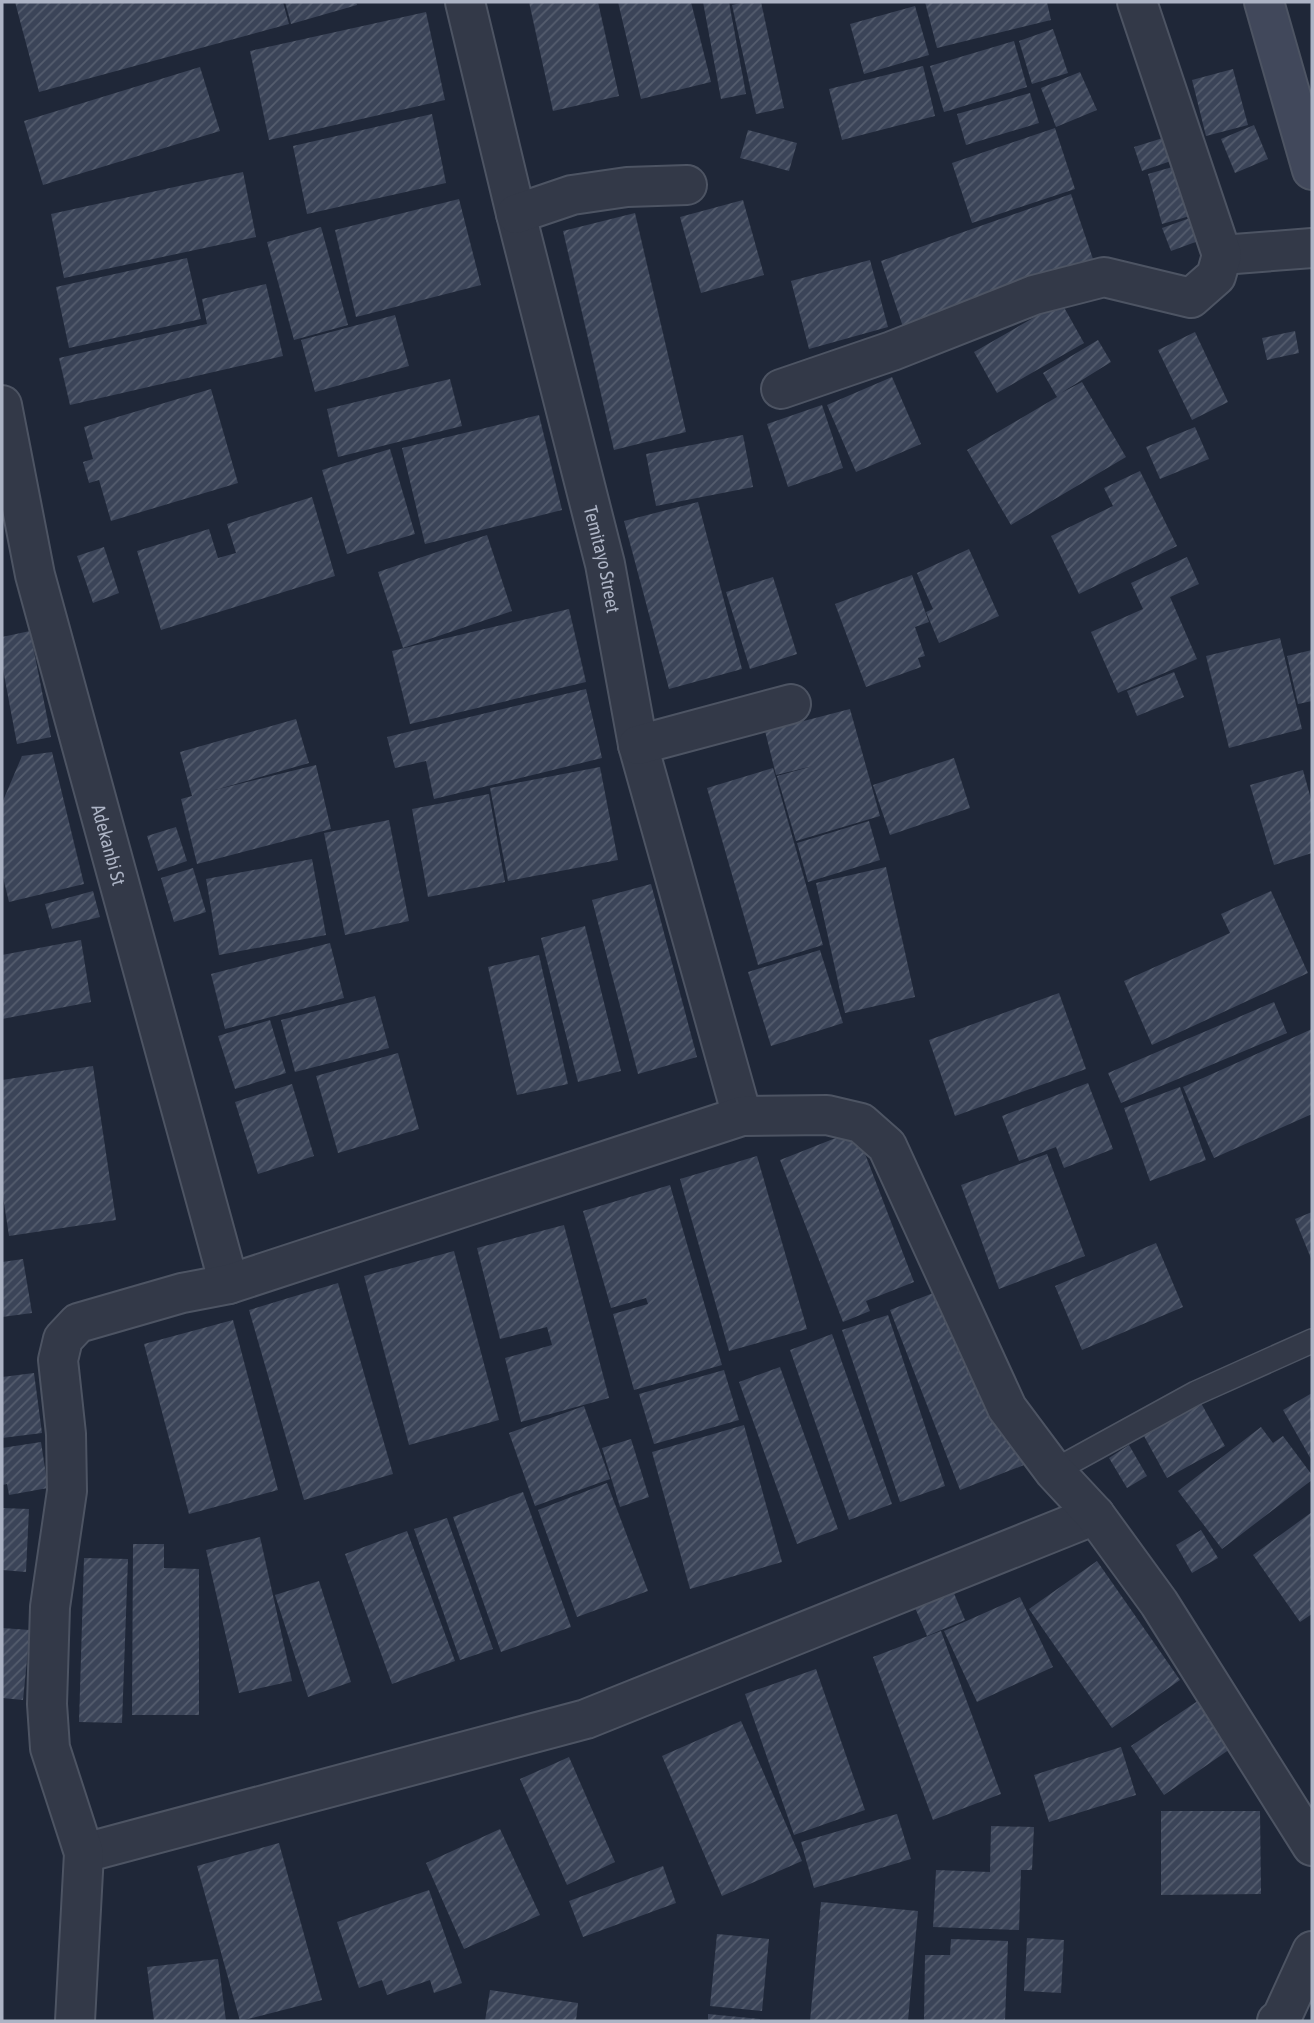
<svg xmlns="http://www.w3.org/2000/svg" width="1314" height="2023" font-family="'Asap Condensed',sans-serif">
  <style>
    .building { fill: url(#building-hatch) }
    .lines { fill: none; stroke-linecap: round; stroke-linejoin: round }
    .lane-casing { stroke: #4d5463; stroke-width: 26 }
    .street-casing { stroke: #4d5463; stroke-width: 42 }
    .secondary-casing { stroke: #4d5463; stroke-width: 42 }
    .lane { stroke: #333948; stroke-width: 23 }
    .street { stroke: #333948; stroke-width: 38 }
    .secondary { stroke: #41485b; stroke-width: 38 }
    .labels { text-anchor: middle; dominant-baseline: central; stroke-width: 6; stroke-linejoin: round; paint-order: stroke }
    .street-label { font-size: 19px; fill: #adb4c5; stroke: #181e2d }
  </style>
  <defs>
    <pattern id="building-hatch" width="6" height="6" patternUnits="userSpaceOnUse" patternTransform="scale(1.75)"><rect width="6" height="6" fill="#3b4458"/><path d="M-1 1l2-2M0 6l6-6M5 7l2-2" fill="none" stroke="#555d6e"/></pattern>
  </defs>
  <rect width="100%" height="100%" fill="#1f2738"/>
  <g class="building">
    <path d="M15 2H283L289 24 39 92Z"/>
    <path d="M285 2H356L357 5 291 24Z"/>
    <path d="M529 2H598L619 96 553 111Z"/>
    <path d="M618 2H691L711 82 641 99Z"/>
    <path d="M703 2H729L746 94 721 99Z"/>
    <path d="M745 2H761L784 108 756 114 732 5Z"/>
    <path d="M925 2H1047L1051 20 937 48Z"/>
    <path d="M915 6 929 55 864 74 850 24Z"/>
    <path d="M426 12 445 100 269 140 250 51Z"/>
    <path d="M1053 29 1068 73 1032 84 1019 41Z"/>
    <path d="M1014 41 1027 87 944 112 930 66Z"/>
    <path d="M923 66 935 116 842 140 829 89Z"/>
    <path d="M200 67 220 131 43 185 24 121Z"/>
    <path d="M1233 69 1248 125 1206 136 1192 80Z"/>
    <path d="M1080 72 1097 110 1056 127 1041 88Z"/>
    <path d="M1030 93 1039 123 966 145 957 114Z"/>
    <path d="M432 114 446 183 307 214 293 146Z"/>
    <path d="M1254 125 1268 159 1235 173 1221 139Z"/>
    <path d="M1055 128 1075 189 972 223 952 163Z"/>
    <path d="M748 130 797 143 789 171 740 158Z"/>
    <path d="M1163 138 1171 161 1142 171 1134 147Z"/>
    <path d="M1176 166 1190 216 1162 224 1148 174Z"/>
    <path d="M243 172 256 237 64 278 51 214Z"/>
    <path d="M1071 194 1093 259 903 327 881 261Z"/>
    <path d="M459 199 481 285 356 317 335 230Z"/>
    <path d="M743 200 764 275 701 293 680 217Z"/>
    <path d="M635 213 686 432 614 450 563 231Z"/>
    <path d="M1204 213 1212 236 1171 251 1162 228Z"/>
    <path d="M321 227 348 325 294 340 267 242Z"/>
    <path d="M187 258 201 319 69 348 56 287Z"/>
    <path d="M870 260 888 327 809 349 791 281Z"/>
    <path d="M266 284 283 356 70 405 59 358 207 324 202 299Z"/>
    <path d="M1061 302 1084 343 997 393 974 352Z"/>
    <path d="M395 315 409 366 315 392 301 340Z"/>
    <path d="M1295 331 1299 353 1267 360 1262 338Z"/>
    <path d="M1195 332 1228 402 1192 420 1158 350Z"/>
    <path d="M1098 340 1111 362 1061 393 1082 382 1126 457 1011 525 967 450 1057 397 1043 373Z"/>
    <path d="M892 377 921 444 856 472 827 405Z"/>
    <path d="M450 379 462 426 338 457 327 409Z"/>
    <path d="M211 389 238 483 111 521 99 480 89 483 83 462 93 459 84 427Z"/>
    <path d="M822 405 843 468 788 487 767 424Z"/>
    <path d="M539 415 562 510 425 544 402 448Z"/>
    <path d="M1195 427 1209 459 1160 479 1146 447Z"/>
    <path d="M743 435 753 487 656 506 646 454Z"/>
    <path d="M390 449 415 534 347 554 322 470Z"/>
    <path d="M1140 471 1177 546 1079 594 1051 536 1113 506 1104 488Z"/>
    <path d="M312 497 335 576 161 630 137 551 209 529 218 558 236 553 227 524Z"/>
    <path d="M698 502 742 669 669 689 624 521Z"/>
    <path d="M487 535 512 611 403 648 378 572Z"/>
    <path d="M104 547 119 593 93 603 77 556Z"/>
    <path d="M969 549 999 616 939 643 926 612 933 609 917 573Z"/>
    <path d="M1187 557 1199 584 1170 597 1197 659 1118 693 1091 632 1143 609 1131 583Z"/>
    <path d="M912 575 929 622 915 627 925 656 918 658 921 667 866 687 835 604Z"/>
    <path d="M773 577 797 654 750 669 726 592Z"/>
    <path d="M569 609 586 682 410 724 392 651Z"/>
    <path d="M30 631 51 737 17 744 2 664V637Z"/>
    <path d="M1280 638 1302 729 1229 748 1206 656Z"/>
    <path d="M1312 650V701L1298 704 1287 656Z"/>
    <path d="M1174 672 1184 697 1137 716 1127 691Z"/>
    <path d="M586 689 602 758 434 799 426 761 395 768 387 737Z"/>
    <path d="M850 709 880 816 796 841 777 776 813 766 776 775 765 731Z"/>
    <path d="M296 719 309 763 215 790 316 765 331 829 197 864 181 799 192 796 180 752Z"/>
    <path d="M52 752 84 884 9 902 2 873V803L22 756Z"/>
    <path d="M954 758 970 808 890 835 873 785Z"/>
    <path d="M600 767 618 860 508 881 490 788Z"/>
    <path d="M773 768 823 945 758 965 707 788Z"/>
    <path d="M1303 770 1312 803V853L1274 865 1250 785Z"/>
    <path d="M489 794 505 882 428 897 412 809Z"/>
    <path d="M389 820 409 921 345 935 324 833Z"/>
    <path d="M869 821 880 860 808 882 797 843Z"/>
    <path d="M176 827 187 861 158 871 147 836Z"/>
    <path d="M312 859 326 935 219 955 206 879Z"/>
    <path d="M886 867 915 997 845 1013 816 883Z"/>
    <path d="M193 868 206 912 174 922 161 878Z"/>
    <path d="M651 884 697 1057 638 1074 592 900Z"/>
    <path d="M93 891 100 917 52 929 45 904Z"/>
    <path d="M1271 891 1308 973 1152 1045 1124 981 1230 933 1221 914Z"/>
    <path d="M585 926 621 1071 578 1082 541 938Z"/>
    <path d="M81 940 91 1002 2 1019V955Z"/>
    <path d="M330 943 344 998 225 1029 211 974Z"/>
    <path d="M820 950 843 1023 771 1046 748 972Z"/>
    <path d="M539 955 568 1084 517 1095 488 967Z"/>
    <path d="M1059 993 1086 1069 955 1116 929 1040Z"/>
    <path d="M375 996 389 1048 295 1072 281 1020Z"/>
    <path d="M1274 1002 1287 1033 1121 1103 1108 1073Z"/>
    <path d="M270 1020 286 1073 235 1089 218 1036Z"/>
    <path d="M1312 1029V1114L1214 1158 1183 1087Z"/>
    <path d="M398 1053 419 1129 338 1153 316 1076Z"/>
    <path d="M93 1066 116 1220 9 1236 2 1190V1080Z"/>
    <path d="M1088 1083 1113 1149 1064 1168 1056 1147 1019 1161 1002 1116Z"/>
    <path d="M292 1084 314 1156 258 1174 235 1102Z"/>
    <path d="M1180 1087 1206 1160 1150 1181 1124 1108Z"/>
    <path d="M856 1130 914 1282 866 1301 870 1311 843 1322 780 1160Z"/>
    <path d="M1047 1154 1085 1256 999 1289 961 1185Z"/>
    <path d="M757 1156 807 1329 729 1351 680 1179Z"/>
    <path d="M670 1185 722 1365 634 1390 613 1314 648 1304 646 1298 611 1308 583 1211Z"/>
    <path d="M1312 1212V1261L1295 1219Z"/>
    <path d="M564 1225 609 1398 521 1422 505 1358 552 1345 547 1327 500 1339 477 1248Z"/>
    <path d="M1156 1243 1183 1307 1082 1350 1055 1286Z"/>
    <path d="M454 1251 499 1420 409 1445 364 1276Z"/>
    <path d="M23 1259 32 1313 2 1317V1262Z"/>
    <path d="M338 1283 393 1474 304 1500 249 1310Z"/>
    <path d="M946 1288 1025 1462 1024 1465 960 1490 890 1310Z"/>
    <path d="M888 1315 945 1486 900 1502 842 1330Z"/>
    <path d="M233 1320 278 1490 189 1514 144 1344Z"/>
    <path d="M832 1334 892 1504 849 1520 790 1350Z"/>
    <path d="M780 1367 838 1529 797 1544 739 1382Z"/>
    <path d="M724 1370 739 1420 654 1444 639 1394Z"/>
    <path d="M34 1373 42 1433 2 1438V1377Z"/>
    <path d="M1312 1393V1461L1283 1410Z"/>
    <path d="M1201 1403 1225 1446 1167 1478 1144 1436Z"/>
    <path d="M584 1406 610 1479 535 1506 509 1433Z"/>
    <path d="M744 1425 782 1562 690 1589 652 1452Z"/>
    <path d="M1261 1427 1273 1443 1283 1436 1312 1475V1480L1222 1549 1178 1491Z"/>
    <path d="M631 1439 649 1497 620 1507 602 1448Z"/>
    <path d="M41 1442 48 1488 9 1495 7 1484 2 1485V1448Z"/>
    <path d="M1129 1445 1147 1476 1127 1488 1109 1458Z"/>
    <path d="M607 1483 648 1591 577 1617 538 1510Z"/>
    <path d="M523 1492 571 1627 501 1652 453 1517Z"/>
    <path d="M2 1508 29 1509 26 1572 2 1570Z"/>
    <path d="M1312 1512V1614L1300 1622 1253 1555Z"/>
    <path d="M447 1518 493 1649 460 1660 414 1529Z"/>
    <path d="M1201 1530 1218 1558 1192 1573 1176 1545Z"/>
    <path d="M407 1531 455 1661 392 1684 345 1554Z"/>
    <path d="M260 1537 292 1681 239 1693 206 1550Z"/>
    <path d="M133 1544H164V1568L199 1569V1715H132Z"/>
    <path d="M84 1558 128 1559 122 1723 79 1722Z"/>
    <path d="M1097 1561 1180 1680 1112 1728 1029 1609Z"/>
    <path d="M319 1581 351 1682 308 1697 275 1595Z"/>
    <path d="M951 1586 965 1620 927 1636 913 1603Z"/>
    <path d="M1020 1597 1053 1667 977 1702 944 1631Z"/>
    <path d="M2 1628 30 1630 23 1700 2 1698Z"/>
    <path d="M941 1631 1001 1794 933 1820 873 1657Z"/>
    <path d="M816 1669 865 1810 794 1835 745 1694Z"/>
    <path d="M1211 1692 1243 1740 1164 1795 1131 1746Z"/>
    <path d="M741 1721 802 1861 722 1896 662 1756Z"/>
    <path d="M1121 1747 1136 1795 1049 1822 1034 1775Z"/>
    <path d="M569 1757 615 1862 567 1885 520 1779Z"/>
    <path d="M1161 1811H1260L1261 1894 1161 1895Z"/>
    <path d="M897 1814 911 1859 814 1888 801 1842Z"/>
    <path d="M991 1826 1034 1827 1032 1870H1021L1019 1930 933 1927 936 1870 990 1872Z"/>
    <path d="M500 1829 540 1915 464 1949 426 1863Z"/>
    <path d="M279 1843 322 2000 240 2021 197 1866Z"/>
    <path d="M663 1866 676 1903 583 1937 569 1901Z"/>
    <path d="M429 1890 462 1983 434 1993 430 1980 387 1995 382 1980 359 1988 337 1922Z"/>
    <path d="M821 1902 918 1911 908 2021H810Z"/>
    <path d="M717 1934 769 1939 762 2011 710 2006Z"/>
    <path d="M1027 1938 1064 1940 1061 1993 1024 1991Z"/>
    <path d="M951 1939 1008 1941 1005 2021H924L925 1955H950Z"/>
    <path d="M218 1959 226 2021H154L147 1967Z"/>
    <path d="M490 1990 578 2003 576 2021H485Z"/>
    <path d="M708 2014 760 2019V2021H708Z"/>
  </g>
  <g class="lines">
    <g class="lane-casing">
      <path id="lane" d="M1054 1471 1196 1393 1312 1341"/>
    </g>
    <g class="street-casing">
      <g id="street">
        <path id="s1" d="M465 2 516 214 605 564 638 745 742 1116"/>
        <path d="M516 214 572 195 627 187 687 185"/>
        <path d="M1222 255 1312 248"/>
        <path d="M781 389 892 351 1034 295 1104 277 1191 298 1216 276 1222 255 1137 2"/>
        <path id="s2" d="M2 405 35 575 229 1284"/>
        <path d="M638 745 791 704"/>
        <path d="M84 1853 586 1719 1095 1515"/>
        <path d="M75 2021 84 1853 50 1748 47 1704 50 1607 67 1491 66 1434 58 1360 63 1339 78 1323 182 1293 229 1284 742 1116 827 1115 861 1123 887 1146 1007 1408 1054 1471 1095 1515 1159 1603 1312 1846"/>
        <path d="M1277 2021 1281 2019 1312 1951"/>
      </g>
    </g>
    <g class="secondary-casing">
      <path id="secondary" d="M1264 2 1312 170"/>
    </g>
    <use href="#lane" class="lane"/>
    <use href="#street" class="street"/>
    <use href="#secondary" class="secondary"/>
  </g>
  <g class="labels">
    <g class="street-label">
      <text stroke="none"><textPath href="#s1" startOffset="574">Temitayo Street</textPath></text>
      <text stroke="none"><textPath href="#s2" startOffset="453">Adekanbi St</textPath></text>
    </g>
  </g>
  <rect width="1314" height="2023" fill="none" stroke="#adb4c5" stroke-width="7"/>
</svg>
